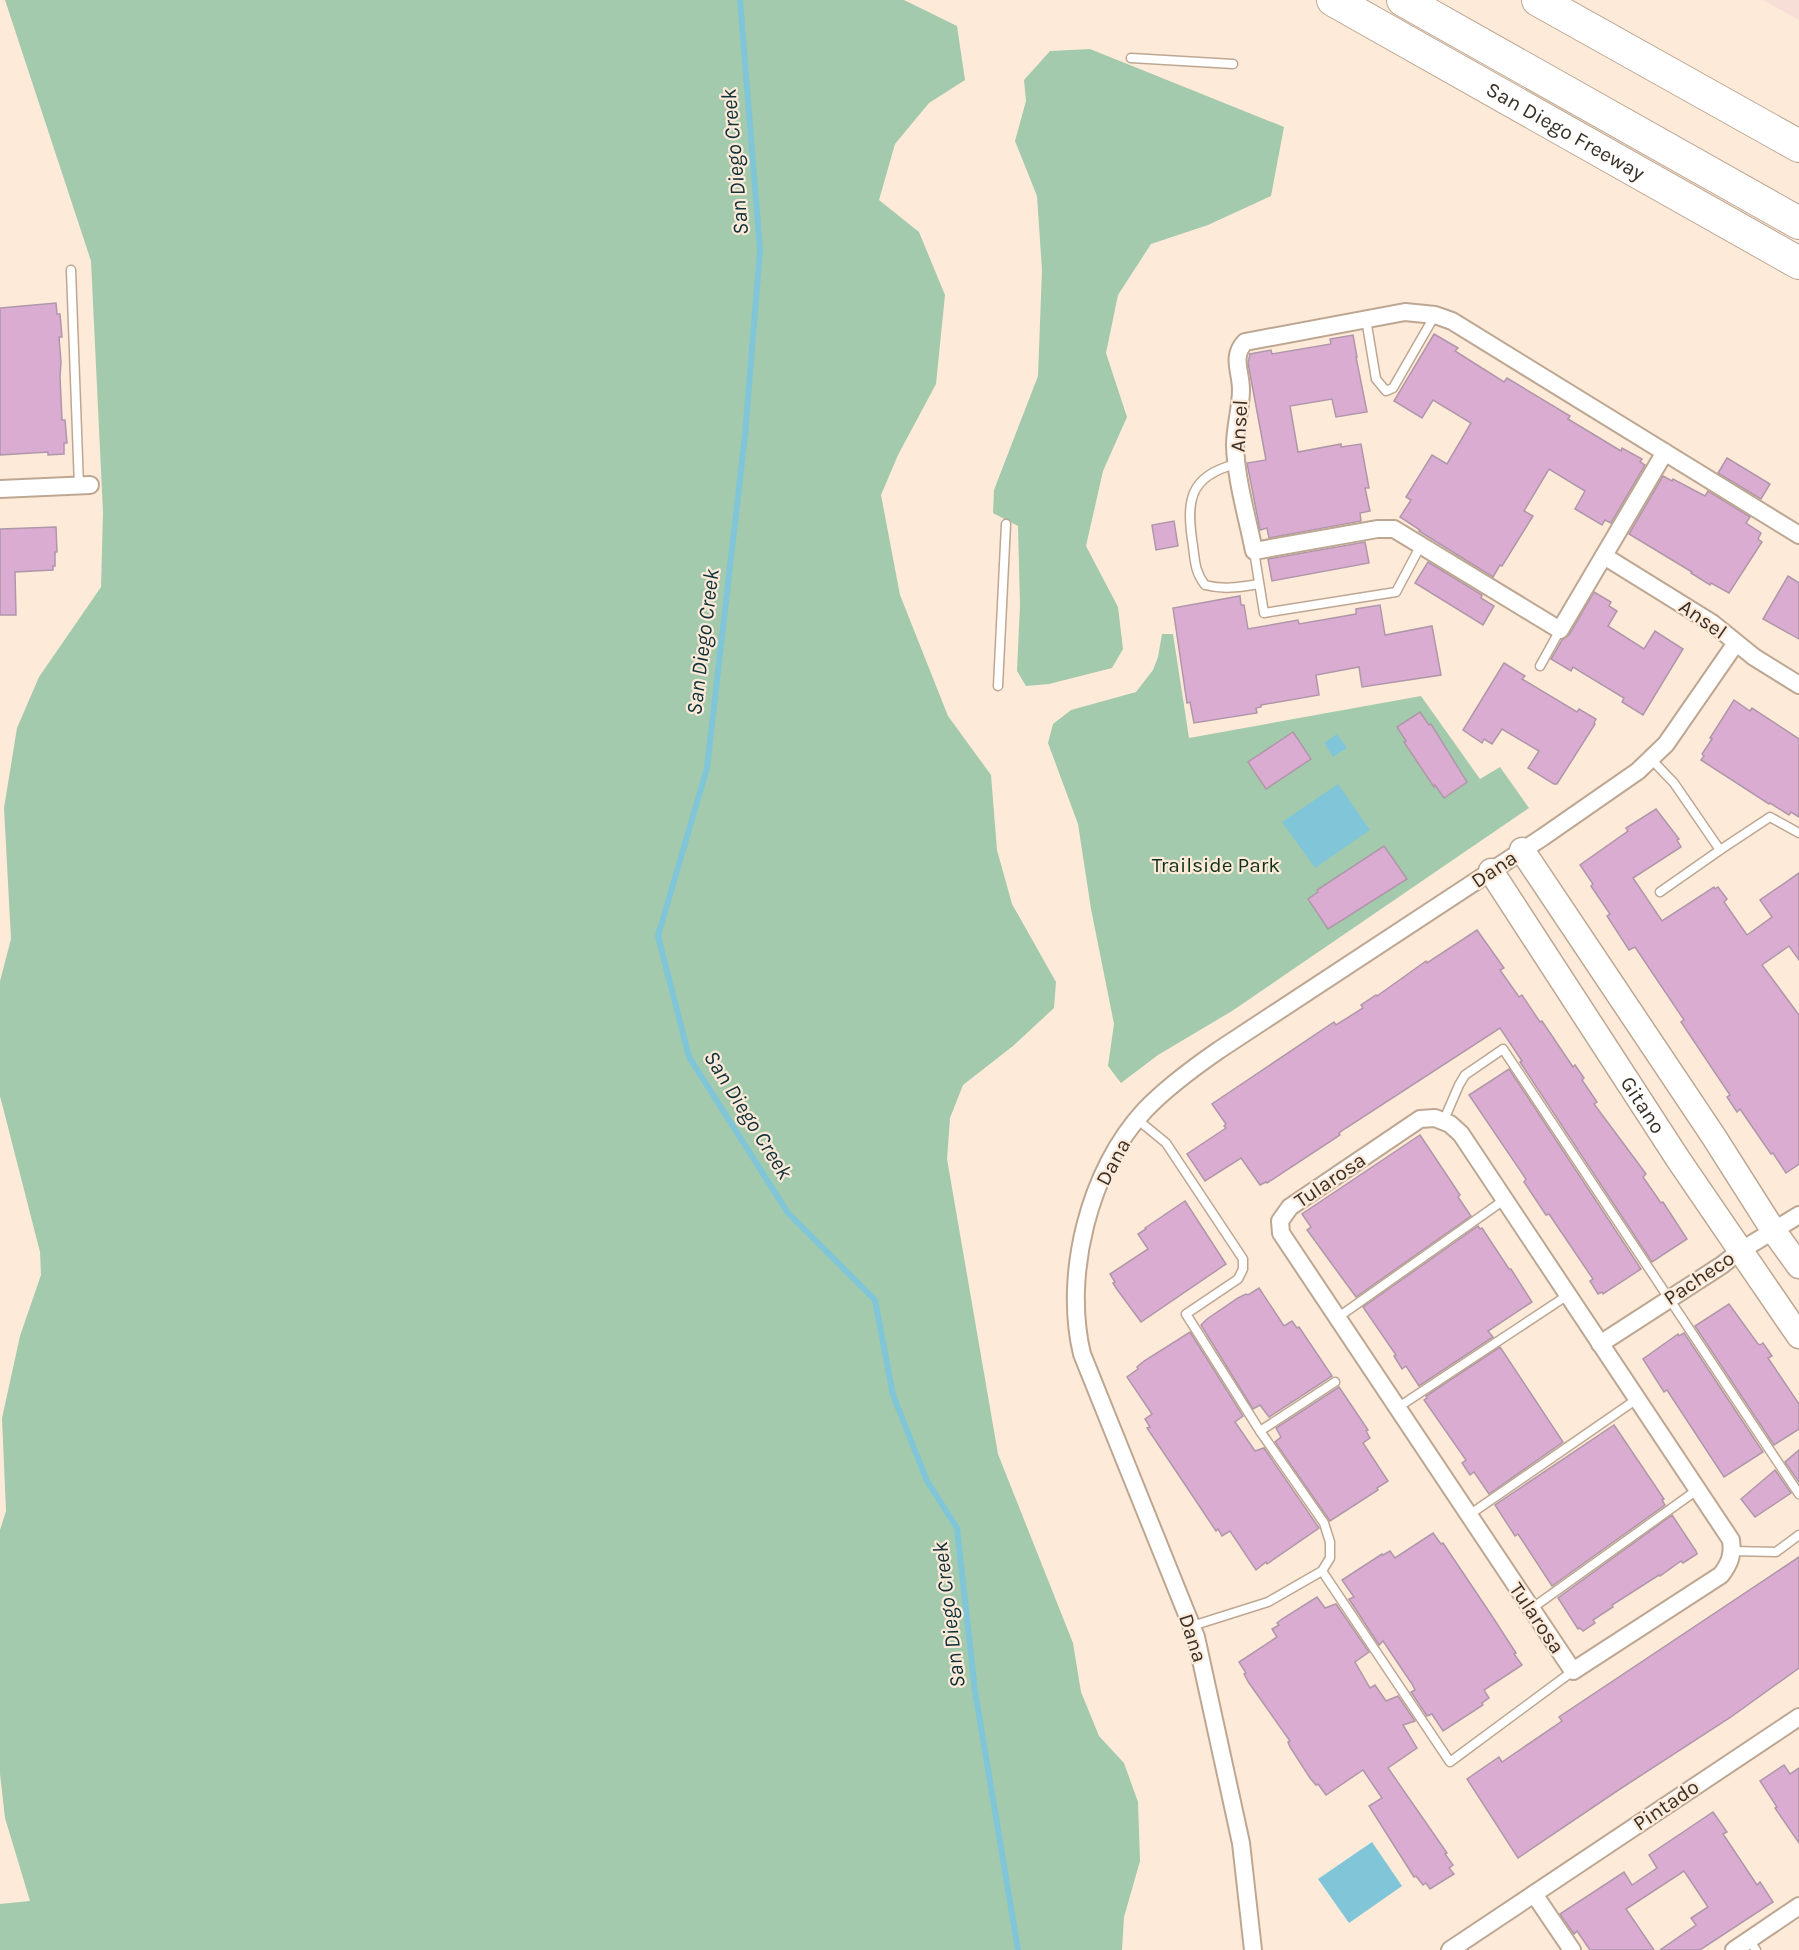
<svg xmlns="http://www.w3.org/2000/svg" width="1799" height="1950" font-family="Karla,sans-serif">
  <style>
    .commercial { fill: #f7ded7 }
    .green { fill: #a3caac }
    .water { fill: #81c6d8 }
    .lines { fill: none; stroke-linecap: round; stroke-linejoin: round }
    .stream { stroke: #81c6d8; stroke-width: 6 }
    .building { fill: #dbacd1; stroke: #af97aa; stroke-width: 1.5 }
    .lane-casing { stroke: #bea792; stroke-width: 11 }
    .street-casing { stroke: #bea792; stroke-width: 20 }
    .secondary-casing { stroke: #bea792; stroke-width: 27 }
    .highway-casing { stroke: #bea792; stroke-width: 34 }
    .lane { stroke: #fff; stroke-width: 8 }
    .street { stroke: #fff; stroke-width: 16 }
    .secondary { stroke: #fff; stroke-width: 24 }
    .highway { stroke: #fff; stroke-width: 32 }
    .labels { text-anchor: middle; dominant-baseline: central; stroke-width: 4.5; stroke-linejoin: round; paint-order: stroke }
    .street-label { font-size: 21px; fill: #393027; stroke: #feead9 }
    .park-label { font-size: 21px; fill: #0e331a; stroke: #feead9 }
    .water-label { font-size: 22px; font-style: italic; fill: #0f3139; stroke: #feead9 }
  </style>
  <rect width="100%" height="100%" fill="#feead9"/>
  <path class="commercial" d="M1763 0H1799V20Z"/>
  <g class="green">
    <path d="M5 0H904L957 26 965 80 929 103 895 144 879 200 919 232 945 295 936 384 898 455 881 495 900 595 948 716 991 775 997 850 1012 904 1056 982 1054 1008 1013 1046 963 1085 950 1118 947 1159 998 1454 1073 1643 1081 1692 1099 1736 1124 1763 1138 1802 1140 1861 1124 1917 1122 1950H0V1904L30 1901 5 1818 0 1774V1530L6 1511 2 1418 20 1336 41 1275 40 1252 0 1096V981L11 939 4 808 17 728 39 677 101 587 103 512 91 261Z"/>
    <path d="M1090 49 1284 127 1271 196 1208 225 1151 244 1118 295 1106 353 1127 417 1103 471 1086 546 1118 607 1123 649 1112 668 1049 684 1026 686 1017 671 1020 605 1018 526 993 513 994 490 1038 376 1042 270 1037 196 1015 141 1026 101 1024 80 1050 51Z"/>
    <path d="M1162 634H1173L1189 738 1421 696 1480 779 1500 767 1529 808 1232 1011 1158 1055 1121 1083 1108 1066 1114 1024 1091 909 1078 824 1048 743 1053 724 1071 710 1136 692 1153 670 1158 657Z"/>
  </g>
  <g class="water">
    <path d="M1337 734 1347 748 1333 757 1324 743Z"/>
    <path d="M1338 784 1370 830 1315 868 1282 822Z"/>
    <path d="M1372 1842 1402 1886 1349 1923 1318 1879Z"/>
  </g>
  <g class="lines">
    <path class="stream" d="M740 0 760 250 745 435 707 768 658 936 689 1057 788 1213 875 1300 893 1395 927 1481 957 1528 975 1691 1018 1950"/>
  </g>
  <g class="building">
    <path d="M56 303 57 314H60L62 337H59L61 362 60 377 62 420H65L67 443H64V454L48 455V452L0 455V308Z"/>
    <path d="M1434 334 1458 348 1455 351 1504 382 1507 378 1570 416 1568 419 1621 451 1622 448 1642 459 1640 462 1645 465 1611 523 1605 520 1602 525 1575 509 1585 491 1549 469 1524 511 1533 516 1502 566 1500 565 1493 577 1419 531 1420 530 1400 517 1411 500 1406 497 1432 455 1447 464 1471 423 1433 400 1422 418 1394 401Z"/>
    <path d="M1353 335 1357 357H1356L1367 412 1336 417 1332 399 1290 406 1298 452 1341 444V447L1361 444 1369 488H1365L1370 511 1360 513 1361 521 1269 538 1267 528 1260 530 1247 463 1266 460 1248 363 1250 354 1271 350 1272 354 1331 344 1330 339Z"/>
    <path d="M1727 458 1770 484 1761 499 1718 473Z"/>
    <path d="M1663 476 1672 481 1673 479 1705 496 1708 491 1750 517 1746 523 1761 533 1758 539 1762 542 1729 593 1711 583 1710 585 1691 573 1692 572 1629 534Z"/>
    <path d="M1174 521 1178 546 1156 550 1152 525Z"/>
    <path d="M56 527 57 552H55V566H53V570L15 572 16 615H0V529Z"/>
    <path d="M1365 542 1369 563 1272 581 1268 559Z"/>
    <path d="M1428 562 1482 595 1481 598 1494 606 1483 625 1415 583Z"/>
    <path d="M1788 576 1799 583V639L1763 619Z"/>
    <path d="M1594 592 1611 602 1609 606 1617 611 1608 626 1644 649 1655 631 1683 649 1643 715 1622 702 1624 698 1573 667 1571 671 1551 659 1562 640 1569 635Z"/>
    <path d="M1240 596 1241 605H1244L1248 629 1298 620 1299 624 1356 614V609L1380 605 1385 635 1432 626 1441 675 1362 687 1359 667 1316 675 1319 695 1261 705V707L1256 708 1257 713 1194 723 1190 702 1187 703 1173 608Z"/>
    <path d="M1504 663 1525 676 1522 679 1577 712 1579 709 1596 719 1594 723 1595 724 1557 784H1554L1528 768 1539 751 1502 729 1492 744 1484 739 1482 743 1463 730Z"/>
    <path d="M1734 700 1750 711 1752 708 1799 739V817L1791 812 1789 815 1770 803 1769 804 1701 760 1704 756 1702 754 1712 739 1710 738Z"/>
    <path d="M1420 712 1429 725 1431 724 1467 782 1444 798 1435 785 1434 787 1404 742 1406 741 1397 727Z"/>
    <path d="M1293 732 1311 759 1266 789 1248 762Z"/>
    <path d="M1656 809 1679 839 1677 840 1681 847 1633 878 1662 921 1714 887 1715 889 1718 887 1727 899 1724 902 1747 935 1772 917 1760 900 1799 873V960L1789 946 1762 965 1799 1015V1164L1786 1173 1773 1153 1771 1154 1740 1109 1737 1112 1727 1097 1730 1095 1681 1022 1684 1020 1635 947 1629 950 1607 916 1610 914 1591 886 1593 884 1580 865 1628 831 1626 828Z"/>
    <path d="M1384 846 1407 879 1328 929 1308 899 1318 892 1317 890Z"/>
    <path d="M1477 930 1504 968 1500 970 1519 997 1522 995 1540 1022 1542 1021 1573 1067 1575 1065 1584 1078 1582 1080 1597 1102 1594 1104 1632 1155 1646 1174 1643 1177 1661 1203 1663 1202 1687 1239 1652 1262 1520 1062 1522 1061 1500 1028 1346 1128 1339 1133 1340 1135 1267 1183 1266 1182 1260 1185 1241 1158 1205 1181 1187 1154 1226 1128 1224 1126 1226 1124 1212 1104 1334 1022 1336 1025 1363 1008 1361 1005 1376 995 1377 996 1426 961 1427 963Z"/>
    <path d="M1509 1069 1641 1269 1603 1294 1602 1292 1598 1294 1590 1281 1593 1279 1549 1214 1546 1215 1524 1182 1526 1179 1469 1095Z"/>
    <path d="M1420 1135 1460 1195 1458 1197 1471 1216 1356 1297 1307 1230 1311 1227 1302 1214Z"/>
    <path d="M1185 1201 1226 1264 1141 1322 1116 1288 1113 1283 1115 1282 1110 1274 1148 1249 1138 1234 1146 1229 1145 1228Z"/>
    <path d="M1478 1226 1480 1229 1482 1228 1509 1269H1511L1532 1302 1488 1331 1493 1337 1419 1386 1406 1366 1402 1369 1394 1356 1396 1355 1363 1307Z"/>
    <path d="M1259 1288 1284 1326 1292 1321 1297 1328 1299 1327 1332 1376 1269 1417 1260 1405 1253 1409 1201 1325 1207 1319 1238 1298 1246 1294 1248 1295Z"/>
    <path d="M1729 1304 1758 1344 1760 1345 1763 1343 1772 1356 1768 1358 1799 1404V1429L1774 1445 1695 1326Z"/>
    <path d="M1190 1332 1243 1416 1235 1422 1255 1451 1264 1448 1319 1528 1267 1564 1266 1562 1256 1570 1230 1531 1222 1536 1218 1529 1216 1531 1192 1495 1147 1428 1150 1427 1145 1419 1152 1414 1127 1377 1138 1369 1137 1367 1144 1361Z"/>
    <path d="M1684 1333 1763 1452 1724 1477 1667 1390 1664 1392 1643 1359 1678 1334 1679 1336Z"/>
    <path d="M1500 1347 1563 1442 1489 1494 1474 1472 1470 1475 1462 1463 1466 1460 1424 1400 1427 1398 1426 1396Z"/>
    <path d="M1339 1387 1368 1430 1366 1431 1370 1438 1363 1443 1388 1481 1377 1488 1378 1490 1330 1521 1275 1442 1281 1437 1276 1428Z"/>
    <path d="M1614 1425 1664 1499 1662 1500 1665 1505 1552 1586 1518 1534 1515 1536 1495 1505Z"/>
    <path d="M1799 1450V1482L1785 1462Z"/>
    <path d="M1775 1470 1791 1493 1755 1517 1741 1499Z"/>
    <path d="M1672 1515 1696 1551 1697 1554 1683 1563 1681 1561 1660 1576 1659 1575 1612 1605 1613 1607 1593 1620 1595 1623 1583 1631 1580 1628 1578 1629 1558 1598Z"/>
    <path d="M1433 1533 1441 1544 1443 1543 1490 1613 1516 1653 1514 1654 1522 1665 1484 1690 1489 1698 1482 1703 1483 1705 1443 1731 1432 1714 1427 1716 1411 1692 1415 1690 1412 1684 1383 1641 1379 1645 1349 1599 1354 1597 1342 1580 1382 1554 1383 1555 1390 1551 1395 1558Z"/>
    <path d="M1799 1557V1668L1731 1717 1617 1791 1518 1858 1467 1779 1499 1757 1502 1762 1562 1721 1559 1717Z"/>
    <path d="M1317 1597 1325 1608 1336 1604 1369 1652 1355 1662 1370 1688 1375 1685 1386 1701 1398 1696 1415 1721 1403 1725 1417 1748 1388 1768 1447 1853 1445 1854 1453 1865 1449 1868 1454 1874 1430 1889 1426 1883 1423 1885 1416 1876 1414 1877 1369 1806 1382 1798 1363 1770 1326 1795 1318 1784 1316 1785 1310 1778 1290 1747 1288 1742 1290 1741 1249 1683 1244 1674 1246 1673 1239 1662 1277 1637 1272 1629 1279 1625 1277 1623 1282 1619Z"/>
    <path d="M1784 1765 1790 1774 1799 1768V1843L1775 1808 1777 1807 1760 1781Z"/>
    <path d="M1713 1812 1727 1832 1723 1834 1757 1885 1760 1882 1773 1902 1700 1950H1660L1696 1925 1691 1918 1708 1907 1684 1871 1626 1909 1654 1950H1590L1577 1931 1574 1934 1560 1914 1624 1872 1632 1885 1657 1868 1649 1855Z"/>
  </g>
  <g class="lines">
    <g class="lane-casing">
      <g id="lane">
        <path d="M1131 58 1233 64"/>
        <path d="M71 270 79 486"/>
        <path d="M1366 319 1376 379 1386 391 1393 388 1435 315"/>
        <path d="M1236 464C1188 476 1186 502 1193 546 1195 562 1195 572 1205 585 1224 590 1240 587 1259 584"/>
        <path d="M1254 551 1264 613 1396 592 1421 545"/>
        <path d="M1540 666 1560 630"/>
        <path d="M998 686 1006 524"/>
        <path d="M1651 759 1674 783 1720 850 1770 817 1799 833"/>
        <path d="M1660 892 1720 850"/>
        <path d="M1138 1120 1166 1143 1243 1259V1269L1238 1279 1186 1314 1260 1431"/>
        <path d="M1443 1122 1459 1085 1465 1075 1503 1049 1799 1494"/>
        <path d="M1337 1318 1504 1200"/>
        <path d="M1397 1408 1568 1295"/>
        <path d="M1469 1515 1637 1399"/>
        <path d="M1733 1551 1776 1552 1799 1535"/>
        <path d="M1322 1571 1450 1762 1573 1671"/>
        <path d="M1531 1609 1697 1490"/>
        <path d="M1192 1626 1268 1602 1322 1571 1330 1558V1542L1324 1523 1260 1431 1335 1382"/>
        <path d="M1749 1940 1756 1950"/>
      </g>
    </g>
    <g class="street-casing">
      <g id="street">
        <path d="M1665 452 1560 630 1394 529H1377L1254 551C1247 516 1236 480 1235 445 1235 427 1241 408 1241 390 1241 371 1231 357 1245 342L1405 312 1435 315 1452 321 1799 535"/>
        <path d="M0 489 90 485"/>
        <path d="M1604 556 1712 623 1754 657 1799 685"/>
        <path d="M1435 1118 1450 1124 1461 1134 1731 1540C1733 1555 1730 1563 1721 1575L1573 1671 1281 1233 1280 1221 1290 1207 1420 1119Z"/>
        <path d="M1600 1344 1722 1265 1740 1251 1799 1215"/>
        <path d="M1534 1894 1572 1950"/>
        <path d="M1253 1950 1241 1843 1196 1637 1082 1354C1063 1275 1089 1170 1145 1110 1167 1087 1193 1068 1219 1050L1543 837 1638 771 1666 744 1736 643"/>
        <path d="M1450 1950 1799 1717"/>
        <path d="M1734 1950 1799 1906"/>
      </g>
    </g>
    <g class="secondary-casing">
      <g id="secondary">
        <path d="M1522 850 1714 1137 1773 1230 1799 1266"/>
        <path id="s1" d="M1491 871 1678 1159 1799 1336"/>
      </g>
    </g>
    <g class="highway-casing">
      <g id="highway">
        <path id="s2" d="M1333 0 1799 263"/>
        <path d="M1403 0 1799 223"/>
        <path d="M1538 0 1799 146"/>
      </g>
    </g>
    <use href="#lane" class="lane"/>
    <use href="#street" class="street"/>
    <use href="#secondary" class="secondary"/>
    <use href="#highway" class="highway"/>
  </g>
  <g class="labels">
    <g class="street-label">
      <text stroke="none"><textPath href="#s2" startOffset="267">San Diego Freeway</textPath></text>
      <text transform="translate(1239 426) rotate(-87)">Ansel</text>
      <text transform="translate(1703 619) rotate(35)">Ansel</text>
      <text transform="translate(1494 869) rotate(-34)">Dana</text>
      <text stroke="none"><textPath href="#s1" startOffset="279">Gitano</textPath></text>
      <text transform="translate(1113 1162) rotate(-62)">Dana</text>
      <text transform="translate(1330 1180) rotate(-34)">Tularosa</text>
      <text transform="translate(1699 1278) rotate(-34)">Pacheco</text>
      <text transform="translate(1537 1618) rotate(56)">Tularosa</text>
      <text transform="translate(1193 1638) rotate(72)">Dana</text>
      <text transform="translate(1666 1805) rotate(-34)">Pintado</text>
    </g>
    <g class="park-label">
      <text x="1216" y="865">Trailside Park</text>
    </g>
    <g class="water-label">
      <text transform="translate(735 162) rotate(-95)">San Diego Creek</text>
      <text transform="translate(703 642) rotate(-83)">San Diego Creek</text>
      <text transform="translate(748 1115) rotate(58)">San Diego Creek</text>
      <text transform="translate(949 1615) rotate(-97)">San Diego Creek</text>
    </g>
  </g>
</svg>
